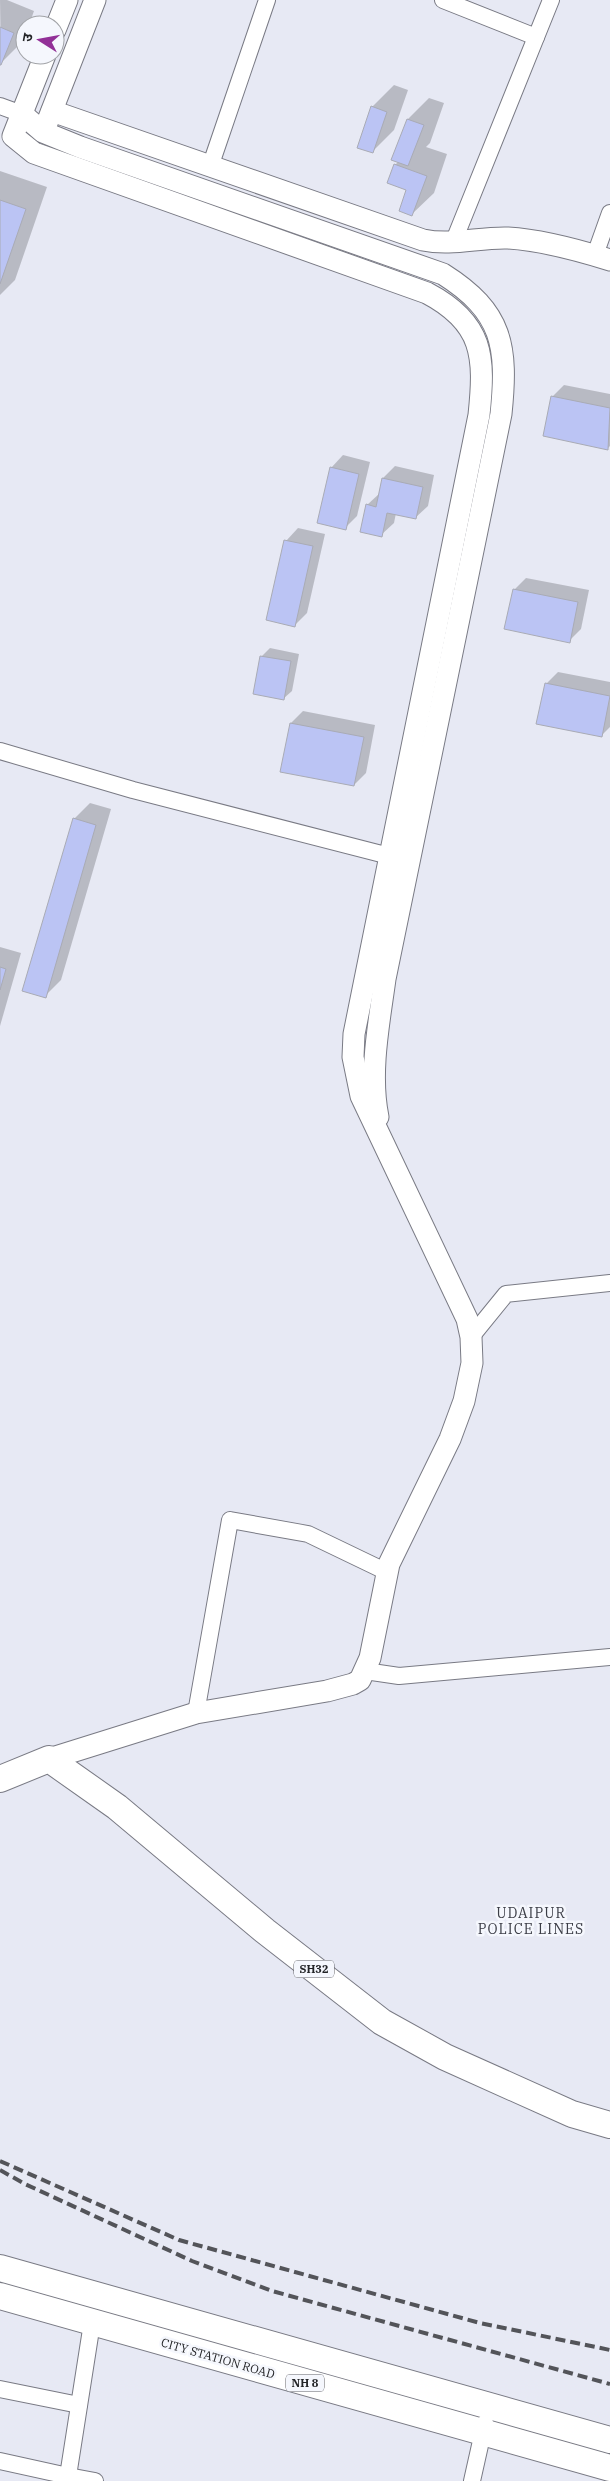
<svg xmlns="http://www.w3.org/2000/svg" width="610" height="2481" font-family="'IBM Plex Serif','Noto Sans Devanagari',serif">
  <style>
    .shadow { fill: #0003 }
    .building { fill: #bbc4f4; stroke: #a9abb5 }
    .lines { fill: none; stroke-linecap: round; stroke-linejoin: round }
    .minor-casing { stroke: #797a84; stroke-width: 18 }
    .tertiary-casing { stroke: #797a84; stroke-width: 23 }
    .primary-casing { stroke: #797a84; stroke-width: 28 }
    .minor { stroke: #fff; stroke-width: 16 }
    .tertiary { stroke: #fff; stroke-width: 21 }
    .primary { stroke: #fff; stroke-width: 26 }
    .rail { stroke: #535459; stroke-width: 4; stroke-dasharray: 10 5; stroke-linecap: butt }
    .labels { text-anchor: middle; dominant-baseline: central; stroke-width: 5; stroke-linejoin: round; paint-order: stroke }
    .shield { fill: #f5f7fd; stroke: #626367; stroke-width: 1 }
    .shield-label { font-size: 11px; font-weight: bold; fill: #232427 }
    .street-label { font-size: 12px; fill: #232427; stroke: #f5f7fd }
    .neighbourhood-label { font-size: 14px; letter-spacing: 1px; fill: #3b3d46; stroke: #f5f7fd }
  </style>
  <rect width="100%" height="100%" fill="#e7e9f4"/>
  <g class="shadow">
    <path d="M0 0H7L34 11 29 25H25L22 42 1 63Z"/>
    <path d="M394 85 408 90 394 130 372 152V107Z"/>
    <path d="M429 98 444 103 430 143 426 147 447 154 434 193 412 214 408 189 395 165 399 161 408 119Z"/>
    <path d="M0 171 47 187 15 280 0 295Z"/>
    <path d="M564 385 610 394V446L608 448 552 397Z"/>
    <path d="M343 455 370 462 357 516 345 528 331 468Z"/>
    <path d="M395 466 434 475 428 506 415 518 396 513 394 523 381 535 367 505 380 493 383 478Z"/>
    <path d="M298 528 325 534 307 613 295 625 286 541Z"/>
    <path d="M526 578 589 590 581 629 569 641 514 590Z"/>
    <path d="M270 648 299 654 292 691 283 699 262 656Z"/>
    <path d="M558 672 610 682V727L601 736 546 684Z"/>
    <path d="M303 711 375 725 366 773 354 785 282 771 291 723Z"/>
    <path d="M90 803 111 809 61 980 45 996 74 819Z"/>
    <path d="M0 947 21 953 0 1026Z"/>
  </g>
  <g class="building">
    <path d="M0 27 14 33 1 65H0Z"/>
    <path d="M371 106 387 112 373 153 357 148Z"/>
    <path d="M407 119 424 125 408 166 391 160Z"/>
    <path d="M394 164 427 176 412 216 399 211 406 190 387 183Z"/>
    <path d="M0 200 26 209 0 284Z"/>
    <path d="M551 396 610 408 608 450 543 436Z"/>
    <path d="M330 467 359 474 346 530 317 523Z"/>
    <path d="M382 478 423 487 416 519 387 513 382 537 360 532 366 504 376 507Z"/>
    <path d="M284 540 313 546 295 627 266 620Z"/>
    <path d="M513 589 578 602 570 643 504 629Z"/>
    <path d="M260 656 291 661 284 700 253 694Z"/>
    <path d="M545 683 610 696 602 737 536 724Z"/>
    <path d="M290 723 364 737 354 786 280 772Z"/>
    <path d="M73 818 96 825 46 998 22 991Z"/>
    <path d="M0 967 6 969 0 990Z"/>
  </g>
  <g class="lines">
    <g class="minor-casing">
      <g id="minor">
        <path d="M443 0 536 37"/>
        <path d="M0 106 22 114"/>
        <path d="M210 167 267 0"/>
        <path d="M453 243 551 0"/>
        <path d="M595 255 610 213"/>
        <path d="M0 751 133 790 401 859"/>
        <path d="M471 1337 506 1294 610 1283"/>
        <path d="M365 1671 399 1676 610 1657"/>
        <path d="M196 1713 230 1520 308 1534 387 1572"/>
        <path d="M0 2389 79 2405"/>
        <path d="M0 2461 68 2476 92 2323"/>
        <path d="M67 2481 68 2476 95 2481"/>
        <path d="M472 2481 485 2423"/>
      </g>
    </g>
    <g class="tertiary-casing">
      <g id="tertiary">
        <path d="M55 30 67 0"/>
        <path d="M45 55 13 136 34 153 427 293C484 323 485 357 479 415L354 1034 353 1057 361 1096 467 1319 471 1337 472 1363 464 1401 450 1439 389 1564 370 1658 360 1680 353 1684 327 1691 196 1713 49 1759"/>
        <path d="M52 111 423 240C452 246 479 237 508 238 542 240 578 250 610 260"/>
        <path d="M22 114 43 132 80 147 443 274C503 312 508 346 501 414L385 979C379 1023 369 1073 378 1117"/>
        <path d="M47 123 95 0"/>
      </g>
    </g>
    <g class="primary-casing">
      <g id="primary">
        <path d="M0 1779 49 1759 117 1807 265 1931 382 2022 445 2057 572 2114 610 2125"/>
        <path d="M0 2268 610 2440"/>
        <path d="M0 2296 610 2468"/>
      </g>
    </g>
    <use href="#minor" class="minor"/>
    <use href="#tertiary" class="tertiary"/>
    <use href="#primary" class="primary"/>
    <g class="rail">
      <path d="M0 2161 179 2240 480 2323 610 2350"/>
      <path d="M0 2170 25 2184 192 2261 272 2291 610 2384"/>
    </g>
  </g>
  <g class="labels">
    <g class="shield">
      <rect x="294" y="1960.5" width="40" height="17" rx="4"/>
      <rect x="286" y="2374.5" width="38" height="17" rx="4"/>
    </g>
    <g class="shield-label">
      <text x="314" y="1969">SH32</text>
      <text x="305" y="2383">NH 8</text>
    </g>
    <g class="street-label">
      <text transform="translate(218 2358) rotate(16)">CITY STATION ROAD</text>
    </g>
    <g class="neighbourhood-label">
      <text x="531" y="1913">UDAIPUR<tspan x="531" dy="16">POLICE LINES</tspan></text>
    </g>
  </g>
  <g transform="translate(40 40) rotate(281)"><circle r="24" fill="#f5f7fd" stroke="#a1a3a7"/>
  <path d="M0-4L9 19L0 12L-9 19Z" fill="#923097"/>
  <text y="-8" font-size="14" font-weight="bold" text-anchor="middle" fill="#232427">उ</text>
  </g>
</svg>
